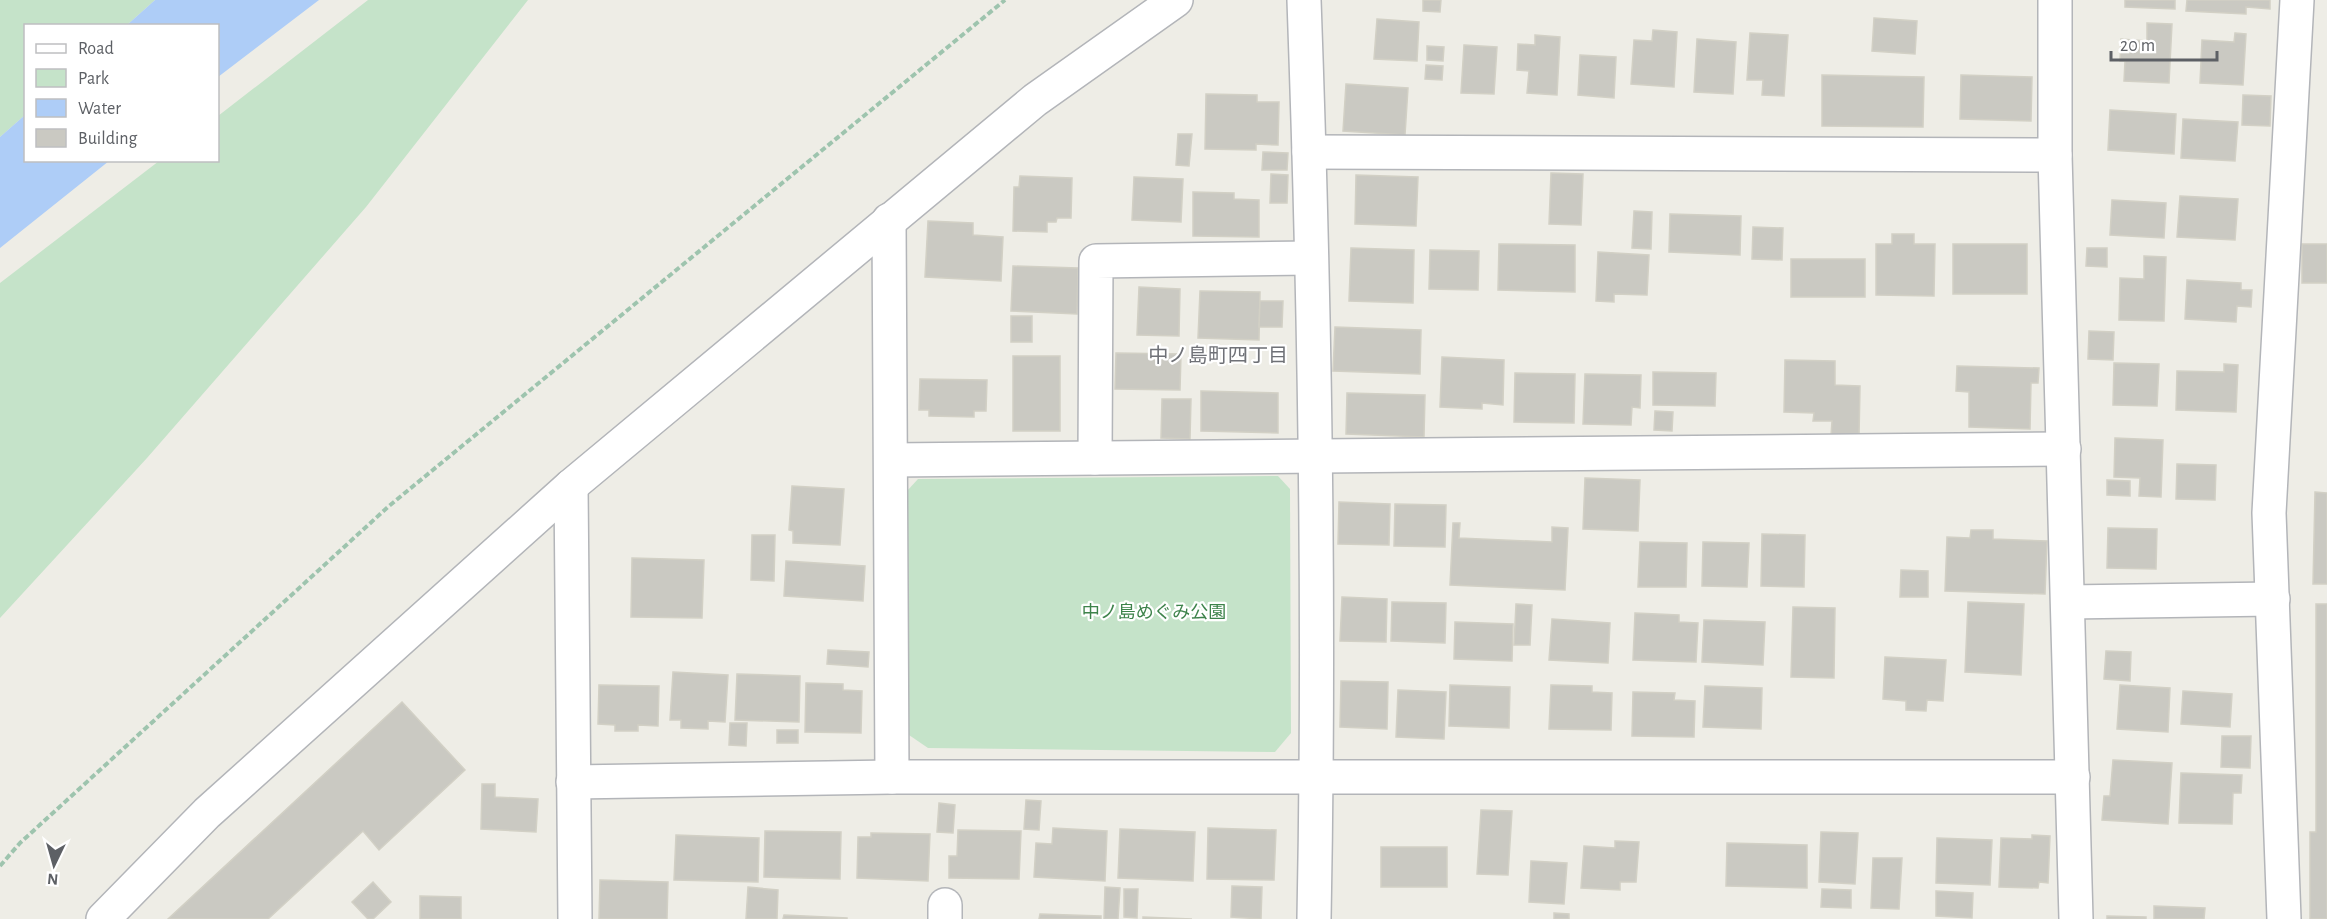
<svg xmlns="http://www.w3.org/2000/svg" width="2327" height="919" font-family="'Alegreya Sans','Noto Sans JP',sans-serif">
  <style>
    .green { fill: #c5e3c9 }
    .water { fill: #aecdf7 }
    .building { fill: #cac9c2; stroke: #d2d0c5; stroke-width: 1.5 }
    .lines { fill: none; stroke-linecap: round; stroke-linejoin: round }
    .minor-casing { stroke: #b3b5b9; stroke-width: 36 }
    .path { stroke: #9ec4ae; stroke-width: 4; stroke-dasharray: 6 3; stroke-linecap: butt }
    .minor { stroke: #fff; stroke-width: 33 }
    .labels { text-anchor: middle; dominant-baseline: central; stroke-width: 4.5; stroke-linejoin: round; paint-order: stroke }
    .park-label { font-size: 18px; fill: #3e834b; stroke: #fff }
    .neighbourhood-label { font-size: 20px; fill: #6f7177; stroke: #fff }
  </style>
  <rect width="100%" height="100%" fill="#eeede6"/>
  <g class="green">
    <path d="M0 0H155L127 25 26 26 25 115 0 137Z"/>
    <path d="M368 0H528L366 207 147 458 0 618V283L159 161 218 160V116Z"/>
    <path d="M1278 476 1290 489 1291 733 1275 752 928 748 909 735 907 491 918 479Z"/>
  </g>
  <g class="water">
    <path d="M155 0H319L218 77V26L127 25Z"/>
    <path d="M25 115 26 160 109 161 0 248V137Z"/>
  </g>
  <g class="building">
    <path d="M1423 0H1441L1440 12 1423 11Z"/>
    <path d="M2125 0H2175V9L2125 7Z"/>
    <path d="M2187 0H2270V9L2246 7V14L2186 11Z"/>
    <path d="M1874 18 1917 21 1915 54 1872 51Z"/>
    <path d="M1377 19 1419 22 1417 61 1374 59Z"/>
    <path d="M2147 23 2172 24 2169 83 2124 81 2125 61H2120L2121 39 2147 41Z"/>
    <path d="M1653 30 1677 32 1674 87 1631 84 1634 40 1652 41Z"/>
    <path d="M1750 33 1788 35 1784 96 1762 95 1763 80H1747Z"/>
    <path d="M2235 33 2246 34 2243 85 2200 83 2202 40 2234 42Z"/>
    <path d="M1535 35 1560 37 1557 95 1527 93 1529 71 1517 70 1518 44 1535 45Z"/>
    <path d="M1697 39 1736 42 1733 94 1694 92Z"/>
    <path d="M1464 45 1497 47 1494 94 1461 93Z"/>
    <path d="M1427 46 1444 47 1443 61 1427 60Z"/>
    <path d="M1580 55 1616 57 1614 98 1578 95Z"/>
    <path d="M1426 65 1443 66 1442 80 1425 79Z"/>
    <path d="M1822 75 1924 77 1923 127 1822 126Z"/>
    <path d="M1961 75 2032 77 2031 121 1960 119Z"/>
    <path d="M1346 84 1408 88 1405 135 1343 131Z"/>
    <path d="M1206 94 1257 95V102H1279L1278 145 1256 144V150L1205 149Z"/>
    <path d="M2243 95 2271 96 2270 126 2242 125Z"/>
    <path d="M2110 110 2176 114 2174 154 2108 150Z"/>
    <path d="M2183 119 2238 122 2235 161 2181 158Z"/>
    <path d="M1178 134H1192L1189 166 1176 165Z"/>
    <path d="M1263 152 1288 153 1287 170H1262Z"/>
    <path d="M1551 173 1583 174 1581 225 1549 224Z"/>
    <path d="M1271 174 1288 175 1287 203H1270Z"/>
    <path d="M1356 175 1418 177 1416 226 1355 224Z"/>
    <path d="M1020 176 1072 178 1071 218H1057L1056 222H1047V232L1013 231 1014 187H1019Z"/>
    <path d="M1134 177 1183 179 1181 222 1132 220Z"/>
    <path d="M1193 192 1234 193V199L1259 200V237L1193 236Z"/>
    <path d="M2180 196 2238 199 2235 240 2177 237Z"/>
    <path d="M2112 200 2166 203 2164 238 2110 235Z"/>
    <path d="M1634 211 1652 212 1651 249 1632 248Z"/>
    <path d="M1670 214 1741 216 1740 255 1669 252Z"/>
    <path d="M928 221 973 223V235L1003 237 1001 281 925 277Z"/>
    <path d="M1753 227 1783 228 1782 260 1752 259Z"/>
    <path d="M1892 234H1914V244H1935L1934 296 1876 295V244H1892Z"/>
    <path d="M1499 244 1575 245V292L1498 290Z"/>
    <rect x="1953" y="244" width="74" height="50"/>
    <rect x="2302" y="244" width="25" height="39"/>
    <path d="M1351 248 1414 250 1413 303 1349 301Z"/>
    <path d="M2087 248H2107V267L2086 266Z"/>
    <path d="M1430 250 1479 251 1478 290 1429 289Z"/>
    <path d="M1598 252 1649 255 1647 295 1614 294V302L1596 301Z"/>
    <path d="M2144 256 2166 257 2164 321 2119 320 2120 278 2144 279Z"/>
    <rect x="1791" y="259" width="74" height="38"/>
    <path d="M1013 266 1078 268 1077 314 1011 311Z"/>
    <path d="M2187 280 2241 283V290H2252L2251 307 2237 306 2236 322 2185 319Z"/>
    <path d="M1139 287 1180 289 1179 336 1137 335Z"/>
    <path d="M1200 291 1260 292 1259 340 1198 338Z"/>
    <path d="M1260 301H1283L1282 327H1259Z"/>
    <rect x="1011" y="316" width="21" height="26"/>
    <path d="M1335 327 1421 330 1420 374 1333 371Z"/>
    <path d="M2089 331 2114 332 2113 360 2088 359Z"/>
    <path d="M1116 353 1181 354 1180 390 1115 389Z"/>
    <rect x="1013" y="356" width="47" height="75"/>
    <path d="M1442 357 1504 360 1503 405 1482 403V409L1440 407Z"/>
    <path d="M1785 360 1835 361V385L1860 386 1859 437 1831 436 1832 421H1813L1814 413 1784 412Z"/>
    <path d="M2114 363 2159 364 2157 406 2113 405Z"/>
    <path d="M2224 364 2238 365 2236 412 2176 410 2177 371 2224 372Z"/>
    <path d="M1957 366 2039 368 2038 383H2031L2030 429 1969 427V392L1956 391Z"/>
    <path d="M1653 372 1716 373 1715 406 1653 405Z"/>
    <path d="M1515 373 1575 374 1574 423 1514 422Z"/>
    <path d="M1585 374 1641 375 1640 408 1632 407 1631 425 1583 424Z"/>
    <path d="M920 379 987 380 986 411H974V417L929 416V410H919Z"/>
    <path d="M1201 391 1278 393V433L1201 431Z"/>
    <path d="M1347 393 1425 395 1424 437 1346 434Z"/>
    <path d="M1162 399H1191L1190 439 1161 438Z"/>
    <path d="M1655 411 1673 412 1672 431 1654 430Z"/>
    <path d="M2115 438 2163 440 2161 497 2139 496 2140 478 2114 477Z"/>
    <path d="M2177 464 2216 465 2215 500 2176 499Z"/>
    <path d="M1585 478 1640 480 1638 531 1583 529Z"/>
    <path d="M2107 480 2130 481V496L2107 495Z"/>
    <path d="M792 486 844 489 840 545 793 543V531L789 530Z"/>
    <path d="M2315 492 2327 493V584H2313Z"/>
    <path d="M1339 502 1390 504 1389 545 1338 544Z"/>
    <path d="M1395 504 1446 505 1445 547 1394 546Z"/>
    <path d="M1453 523H1460L1459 538 1552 542V527L1568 528 1565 590 1450 585Z"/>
    <path d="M2108 528 2157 529 2156 569 2107 568Z"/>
    <path d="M1971 530H1993V539L2047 541 2045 594 1945 591 1947 537 1970 538Z"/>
    <path d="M1762 534 1805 535 1804 587 1761 586Z"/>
    <path d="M752 535H775L774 581 751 580Z"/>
    <path d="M1640 542 1687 543 1686 587H1638Z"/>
    <path d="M1703 542 1749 543 1747 587 1702 586Z"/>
    <path d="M632 558 704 560 702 618 631 617Z"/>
    <path d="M786 561 865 566 863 601 784 596Z"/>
    <path d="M1901 570 1928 571V597H1900Z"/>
    <path d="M1342 597 1387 599 1386 642 1340 641Z"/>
    <path d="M1392 602 1446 603 1445 643 1391 641Z"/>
    <path d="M1968 602 2024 604 2021 675 1965 672Z"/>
    <path d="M1516 604 1532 605 1530 645H1514Z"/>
    <path d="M2316 604H2327V919H2310V832H2316Z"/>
    <path d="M1793 607 1835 608 1834 678 1791 677Z"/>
    <path d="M1635 613 1679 615V622L1698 623 1696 662 1633 660Z"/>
    <path d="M1552 619 1610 623 1608 663 1549 660Z"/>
    <path d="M1704 620 1765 622 1763 665 1702 662Z"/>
    <path d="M1455 622 1513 624 1512 661 1454 659Z"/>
    <path d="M828 650 869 652 868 667 827 664Z"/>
    <path d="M2106 651 2131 652 2130 681 2104 679Z"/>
    <path d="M1885 657 1946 660 1943 701 1927 700 1926 711 1906 710V701L1883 699Z"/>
    <path d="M673 672 728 675 725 722 708 721V729L681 728V720H670Z"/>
    <path d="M737 674 800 676 799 722 735 720Z"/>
    <path d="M1341 681 1388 682 1387 729 1340 727Z"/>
    <path d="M806 683 843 684V690L862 691 861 733 805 732Z"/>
    <path d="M599 685 659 686 658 726 638 725V731H615V725L598 724Z"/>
    <path d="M1450 685 1510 687 1509 728 1449 726Z"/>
    <path d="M1551 685 1592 686V692L1612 693 1611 730 1549 729Z"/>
    <path d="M2120 685 2170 688 2168 732 2117 729Z"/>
    <path d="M1705 686 1762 688 1761 729 1703 727Z"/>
    <path d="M1398 690 1446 692 1444 739 1396 737Z"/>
    <path d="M2183 691 2232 694 2230 727 2181 724Z"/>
    <path d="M1633 692 1675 693 1674 700 1695 701 1694 737 1632 736Z"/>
    <path d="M402 702 465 770 379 850 363 831 268 919H168Z"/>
    <path d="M730 723H747L746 746 729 745Z"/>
    <rect x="777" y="730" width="21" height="13"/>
    <path d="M2222 736H2251L2250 768 2221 767Z"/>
    <path d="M2113 760 2172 763 2168 824 2102 820 2104 796H2110Z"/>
    <path d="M2181 773 2242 775 2241 793H2233L2232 824 2179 823Z"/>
    <path d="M482 784H495V797L538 799 536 832 481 829Z"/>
    <path d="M1026 800 1041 801 1039 830 1024 829Z"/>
    <path d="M939 803 955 805 953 833 937 832Z"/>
    <path d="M1481 810 1512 811 1508 875 1477 874Z"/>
    <path d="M1053 828 1107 831 1105 881 1034 877 1036 843 1052 844Z"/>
    <path d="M1208 828 1276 830 1274 880 1207 879Z"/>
    <path d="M1120 829 1195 832 1193 881 1118 878Z"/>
    <path d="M958 830 1021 831 1019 879 949 878V856H957Z"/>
    <path d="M765 831 841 832 840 879 764 877Z"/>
    <path d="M1821 832 1858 833 1855 884 1819 882Z"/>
    <path d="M871 833 930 834 928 881 857 878 858 837H871Z"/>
    <path d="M676 835 759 838 758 882 674 880Z"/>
    <path d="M2032 835 2050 836 2048 883 2039 882 2038 888 1999 887 2001 838 2032 839Z"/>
    <path d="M1937 838 1992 840 1990 885 1936 883Z"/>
    <path d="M1615 841 1639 842 1636 882H1620V890L1581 888 1584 846 1615 848Z"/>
    <path d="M1727 843 1807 845V888L1726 886Z"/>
    <rect x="1381" y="847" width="66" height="40"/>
    <path d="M1873 858H1902L1899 909 1871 908Z"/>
    <path d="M1531 861 1567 863 1564 904 1529 902Z"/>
    <path d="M600 880 668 882 667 919H599Z"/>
    <path d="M373 882 391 902 373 919H368L352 902Z"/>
    <path d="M1232 886 1262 887 1261 919 1231 917Z"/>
    <path d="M748 887 778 890 777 919H746Z"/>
    <path d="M1105 887 1120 888 1118 919H1104Z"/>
    <path d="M1124 889H1138L1137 918 1124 917Z"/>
    <path d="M1822 889 1851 890V908L1821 907Z"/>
    <path d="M1936 891 1973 893 1972 918 1936 916Z"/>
    <path d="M420 896 461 897V919H420Z"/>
    <path d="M2154 906 2205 908 2204 919H2154Z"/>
    <path d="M1554 913 1569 914V919H1554Z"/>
    <path d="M1040 914 1101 916V919H1039Z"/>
    <path d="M784 915 847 918V919H783Z"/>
    <path d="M2107 916 2146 917V919H2107Z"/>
    <path d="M1143 917 1192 919H1143Z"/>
  </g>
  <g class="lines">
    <g class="minor-casing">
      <g id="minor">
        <path d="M1304 0C1315 306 1320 613 1314 919"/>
        <path d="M2055 0V155L2076 919"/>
        <path d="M1309 152 2055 155"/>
        <path d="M889 220 892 777"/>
        <path d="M1095 458 1096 261 1311 258"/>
        <path d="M891 460 2064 449"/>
        <path d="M571 486 575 919"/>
        <path d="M2068 602 2273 599"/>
        <path d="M573 782 892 777H2073"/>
        <path d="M103 919 207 813 571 486 1035 100 1176 0"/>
        <path d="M945 919V905"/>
        <path d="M2284 919 2269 513 2297 0"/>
      </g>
    </g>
    <path class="path" d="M0 866 20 843 389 506 1005 0"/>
    <use href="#minor" class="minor"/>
  </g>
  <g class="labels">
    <g class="park-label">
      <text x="1154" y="613">中ノ島めぐみ公園</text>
    </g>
    <g class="neighbourhood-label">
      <text x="1218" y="356">中ノ島町四丁目</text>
    </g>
  </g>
  <rect x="24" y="24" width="195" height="138" fill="#ffffff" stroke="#bebfc1" stroke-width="1.5"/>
  <rect x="36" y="44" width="30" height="9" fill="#ffffff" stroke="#bebfc1" stroke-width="1.5"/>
  <text x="78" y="54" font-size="18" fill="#5d6065">Road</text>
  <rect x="36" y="69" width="30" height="18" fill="#c5e3c9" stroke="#bebfc1" stroke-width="1.5"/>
  <text x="78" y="84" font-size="18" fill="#5d6065">Park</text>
  <rect x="36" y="99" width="30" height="18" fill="#aecdf7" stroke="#bebfc1" stroke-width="1.5"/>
  <text x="78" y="114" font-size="18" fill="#5d6065">Water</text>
  <rect x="36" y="129" width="30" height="18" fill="#cac9c2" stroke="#bebfc1" stroke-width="1.5"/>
  <text x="78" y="144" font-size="18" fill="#5d6065">Building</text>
  <g transform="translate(54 865) rotate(185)" stroke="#ffffff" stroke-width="4.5" paint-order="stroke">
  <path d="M0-4.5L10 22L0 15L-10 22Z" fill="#5d6065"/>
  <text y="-9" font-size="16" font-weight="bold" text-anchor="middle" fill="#5d6065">N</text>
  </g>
  <path d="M2111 51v9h106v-9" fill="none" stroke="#5d6065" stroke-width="3"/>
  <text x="2120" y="51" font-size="18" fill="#5d6065" stroke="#ffffff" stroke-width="4.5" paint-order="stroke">20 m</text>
</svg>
